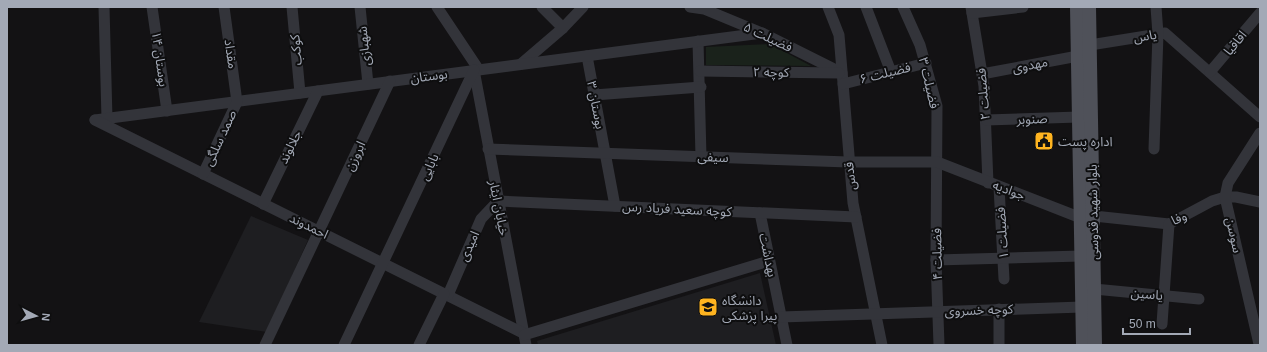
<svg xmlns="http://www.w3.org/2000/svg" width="1267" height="352" font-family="Arial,'Noto Sans Arabic',sans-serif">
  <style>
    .built { fill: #1e1e21 }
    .green { fill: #1a221b }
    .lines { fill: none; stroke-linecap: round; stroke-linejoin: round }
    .minor { stroke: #33343a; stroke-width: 11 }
    .major { stroke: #4f5159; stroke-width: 14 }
    .labels { text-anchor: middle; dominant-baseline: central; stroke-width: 4; stroke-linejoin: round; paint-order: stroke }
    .street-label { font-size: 13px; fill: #a3a9b6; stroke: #0e0e0f }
    .poi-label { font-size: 13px; fill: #a3a9b6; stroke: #0e0e0f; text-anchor: start }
  </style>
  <rect width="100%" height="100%" fill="#131214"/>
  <g class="built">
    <path d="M251 216 308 240 267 332 199 322Z"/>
    <path d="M760 273 776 345H538L537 341Z"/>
  </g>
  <path class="green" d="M770 44 811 66 706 65V47Z"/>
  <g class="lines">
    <g class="minor">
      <path d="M104 7 107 119"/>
      <path d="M152 7 167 111"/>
      <path d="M292 7 300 93"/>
      <path d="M360 7 368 84"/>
      <path d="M437 7 479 70"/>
      <path d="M542 7 563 28"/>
      <path d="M690 7 704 9 762 33 842 73"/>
      <path d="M828 7 839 35 853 203 882 345"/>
      <path d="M866 7 891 72"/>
      <path d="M903 7 920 45 937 106 936 260 939 345"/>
      <path d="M971 7 984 86 988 183"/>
      <path d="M972 13 1023 7"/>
      <path d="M698 41 701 157"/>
      <path d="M1090 45 1165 33 1260 117"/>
      <path d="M587 56 615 206"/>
      <path d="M521 64 563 28 583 7"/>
      <path d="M474 70 526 345"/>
      <path d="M700 71 839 73"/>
      <path d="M1210 72 1260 13"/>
      <path d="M982 74 1078 56"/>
      <path d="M843 84 926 63"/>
      <path d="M594 95 701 87"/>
      <path d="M95 120 762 33"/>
      <path d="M95 120 523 333"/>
      <path d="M986 120 1079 117"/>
      <path d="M488 149 848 162H937L1081 218"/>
      <path d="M1154 149 1158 34 1156 7"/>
      <path d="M203 174 237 102 224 7"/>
      <path d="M999 187 1004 279"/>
      <path d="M263 204 318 91"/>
      <path d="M760 213 787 345"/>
      <path d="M1094 216 1169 224 1212 201 1225 197H1236L1260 202"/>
      <path d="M936 260 1081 256"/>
      <path d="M1094 289 1199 299"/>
      <path d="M448 295 481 219 498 201 856 217"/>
      <path d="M781 317 1082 307"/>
      <path d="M1162 324 1169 224"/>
      <path d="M524 335 769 261"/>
      <path d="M1259 344 1225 197 1228 183 1260 133"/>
      <path d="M265 345 390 81"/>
      <path d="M344 345 474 70"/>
      <path d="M419 345 444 294"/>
      <path d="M999 345V309"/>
    </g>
    <g class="major">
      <path d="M1077 7 1083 345"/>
      <path d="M1089 7 1095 345"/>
    </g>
  </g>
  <defs>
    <g id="civic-square" transform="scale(1)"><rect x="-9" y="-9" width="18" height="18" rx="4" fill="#ffb420" stroke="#0e0e0f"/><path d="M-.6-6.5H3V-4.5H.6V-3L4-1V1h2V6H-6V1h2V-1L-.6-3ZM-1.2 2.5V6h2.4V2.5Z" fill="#111"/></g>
    <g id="university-square" transform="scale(1)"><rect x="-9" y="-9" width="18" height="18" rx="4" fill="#ffb420" stroke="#0e0e0f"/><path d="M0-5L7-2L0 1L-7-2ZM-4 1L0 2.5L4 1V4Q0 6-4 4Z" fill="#111"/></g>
  </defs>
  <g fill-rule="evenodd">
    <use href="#civic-square" x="1044" y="141"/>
    <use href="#university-square" x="708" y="307"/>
  </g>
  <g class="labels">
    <g class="street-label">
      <text transform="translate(1145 36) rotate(-9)">یاس</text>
      <text transform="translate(768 37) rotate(25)">فضیلت ۵</text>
      <text transform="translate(1235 43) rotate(-50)">اقاقیا</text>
      <text transform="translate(364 46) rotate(-96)">شهبازی</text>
      <text transform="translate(296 50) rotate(-95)">کوکب</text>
      <text transform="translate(231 54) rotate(82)">مقداد</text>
      <text transform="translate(160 59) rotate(82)">بوستان ۱۴</text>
      <text transform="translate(1030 65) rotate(-11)">مهدوی</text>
      <text transform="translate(771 72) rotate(1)">کوچه ۲</text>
      <text transform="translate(885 73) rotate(-14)">فضیلت ۶</text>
      <text transform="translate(429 76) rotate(-7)">بوستان</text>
      <text transform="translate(929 83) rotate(77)">فضیلت ۳</text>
      <text transform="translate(983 94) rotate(-95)">فضیلت ۲</text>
      <text transform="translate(596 105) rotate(79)">بوستان ۳</text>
      <text transform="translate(1032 119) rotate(-2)">صنوبر</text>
      <text transform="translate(220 138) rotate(-65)">صمد سلگی</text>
      <text transform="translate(290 147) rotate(-64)">جلالوند</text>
      <text transform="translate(355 156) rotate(-65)">ابروزن</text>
      <text transform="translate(713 157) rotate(2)">سیفی</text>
      <text transform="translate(429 167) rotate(-65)">بابایی</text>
      <text transform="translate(850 176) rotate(-96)">قدس</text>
      <text transform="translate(1009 190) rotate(21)">جوادیه</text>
      <text transform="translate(499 208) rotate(79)">خیابان ایثار</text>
      <text transform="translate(677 209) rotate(3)">کوچه سعید فریاد رس</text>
      <text transform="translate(1093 212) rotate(-91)">بلوار شهید قدوسی</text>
      <text transform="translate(1179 218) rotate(-24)">وفا</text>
      <text transform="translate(309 226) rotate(26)">احمدوند</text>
      <text transform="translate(1002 233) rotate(-94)">فضیلت ۱</text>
      <text transform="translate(1234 235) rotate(77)">سوسن</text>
      <text transform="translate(469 246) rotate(-66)">امیدی</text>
      <text transform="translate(937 254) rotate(-91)">فضیلت ۴</text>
      <text transform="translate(768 255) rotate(78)">بهداشت</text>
      <text transform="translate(1147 294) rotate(5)">یاسین</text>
      <text transform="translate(979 310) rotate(-2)">کوچه خسروی</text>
    </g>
    <g class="poi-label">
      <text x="1058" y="141">اداره پست</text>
      <text x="722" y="300">دانشگاه<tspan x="722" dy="15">پیرا پزشکی</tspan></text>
    </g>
  </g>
  <rect width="1267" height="352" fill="none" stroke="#a3a9b6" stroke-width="16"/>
  <g transform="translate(36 316) rotate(96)" stroke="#0e0e0f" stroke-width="3" paint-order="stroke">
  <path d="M0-3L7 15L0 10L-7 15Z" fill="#a3a9b6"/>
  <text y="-6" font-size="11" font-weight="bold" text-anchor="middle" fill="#a3a9b6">N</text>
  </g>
  <path d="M1123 328v6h67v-6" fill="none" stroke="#a3a9b6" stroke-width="2"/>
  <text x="1129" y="328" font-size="12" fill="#a3a9b6" stroke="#0e0e0f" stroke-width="3" paint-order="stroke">50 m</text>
</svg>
